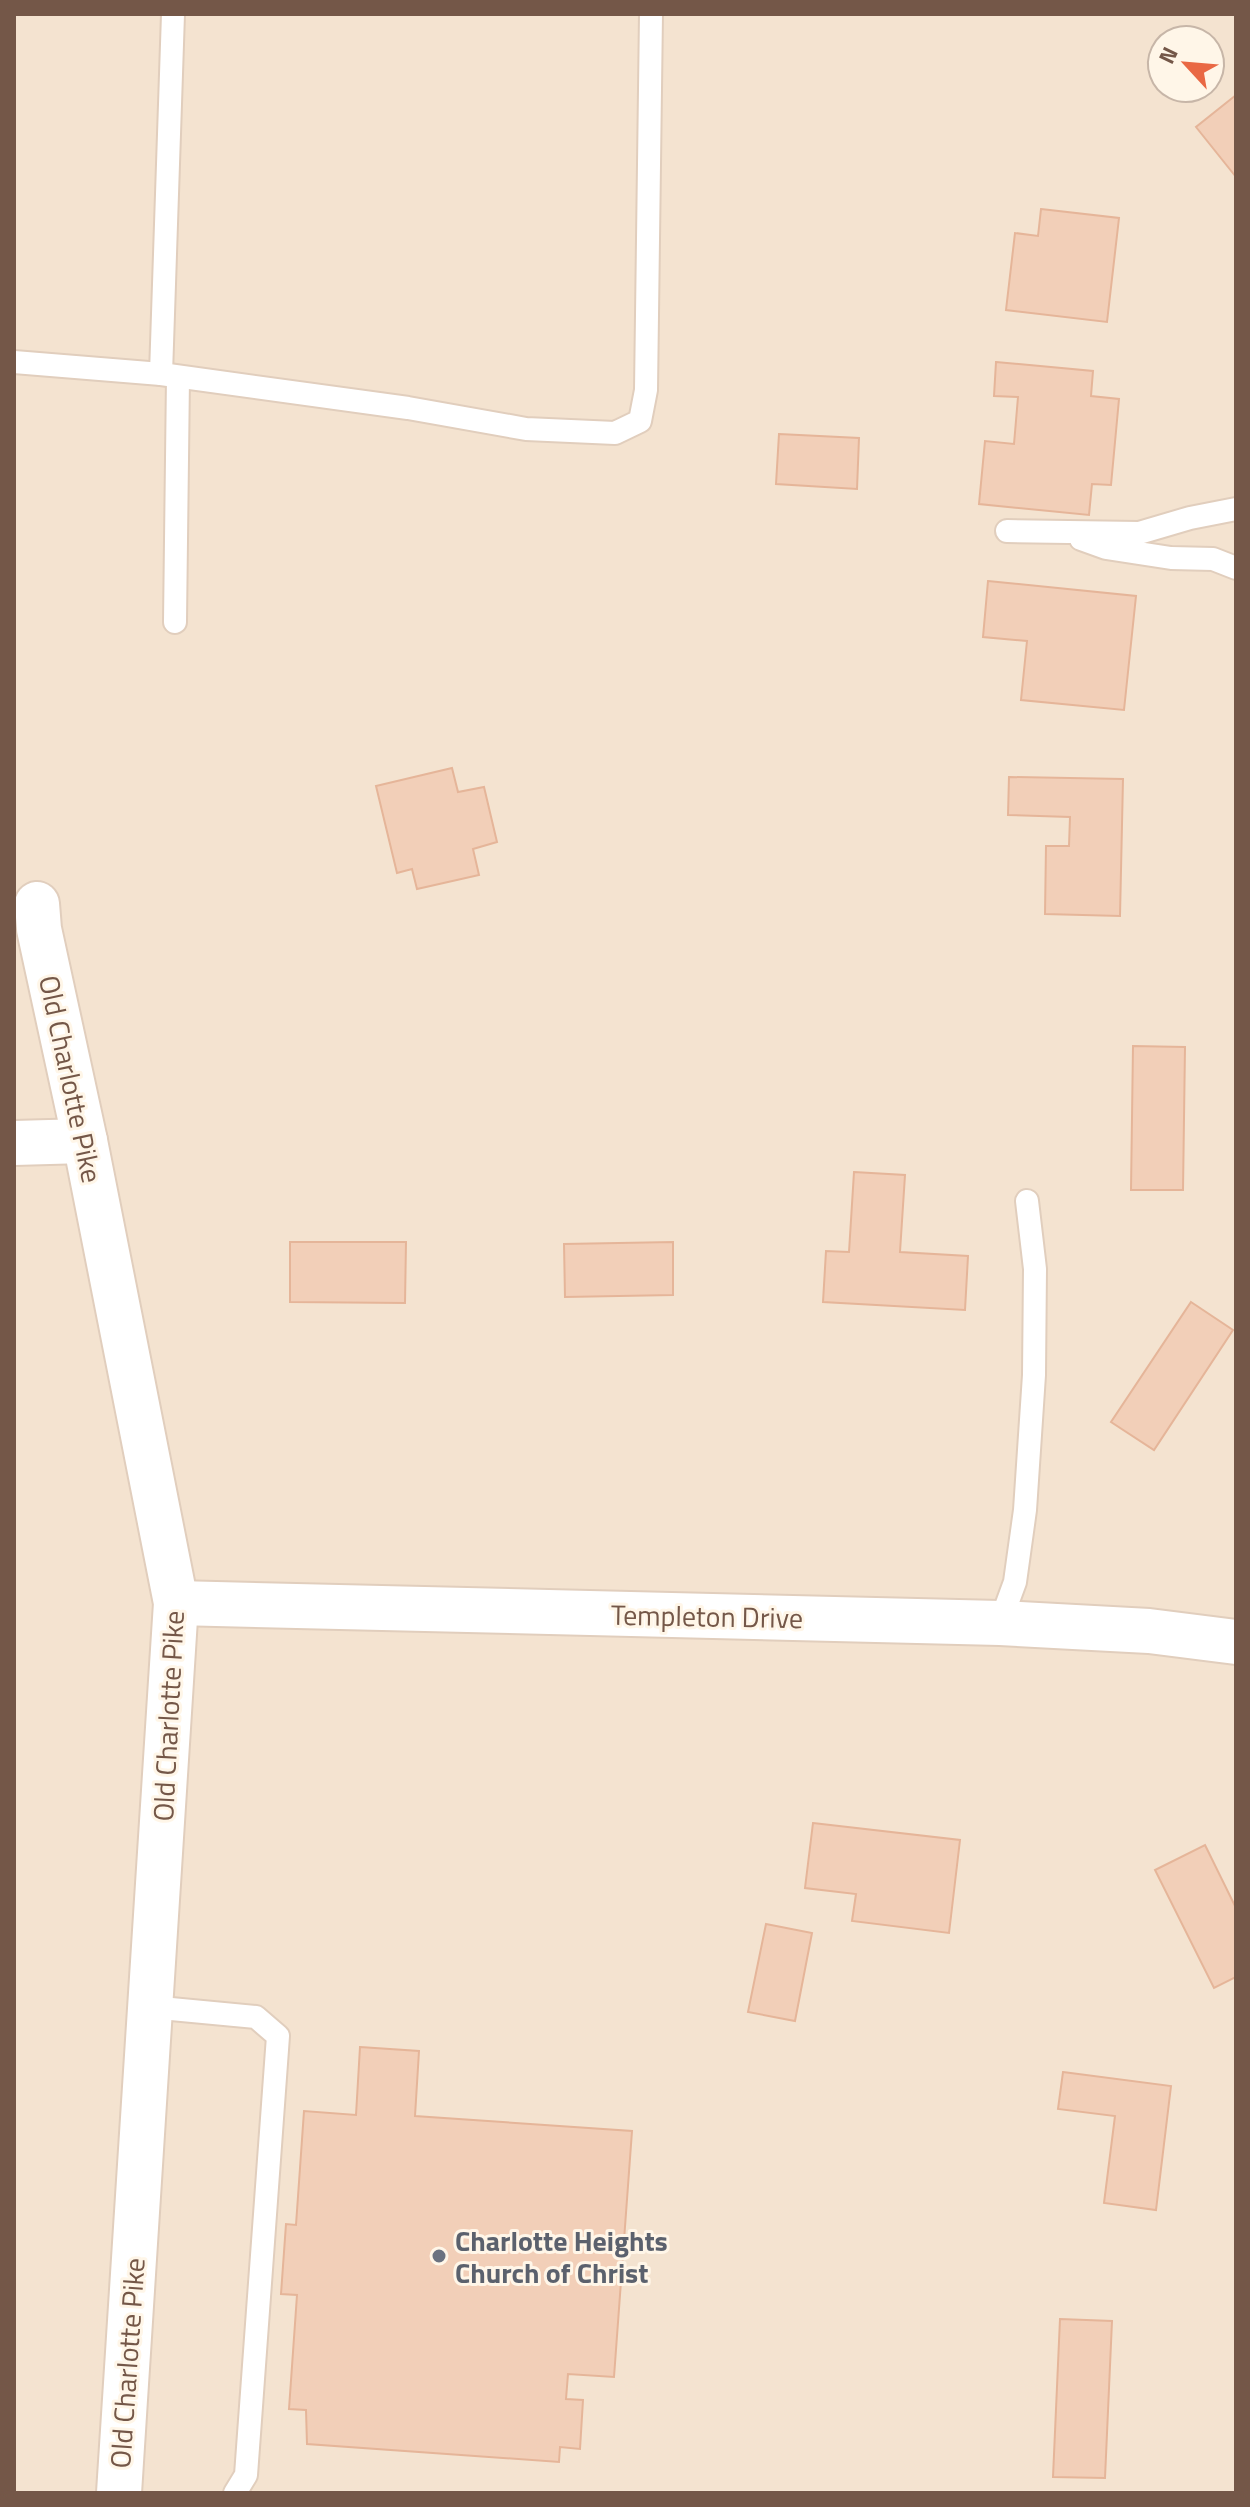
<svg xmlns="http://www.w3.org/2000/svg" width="1250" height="2507" font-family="'Titillium Web',sans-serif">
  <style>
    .residential { fill: #f4e3d0; fill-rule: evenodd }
    .building { fill: #f2cfb8; stroke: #e5b599; stroke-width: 2 }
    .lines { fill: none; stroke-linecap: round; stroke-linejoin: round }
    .service-casing { stroke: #e1cebd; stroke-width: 26 }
    .minor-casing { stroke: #e1cebd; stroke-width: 48 }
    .service { stroke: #fff; stroke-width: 22 }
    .minor { stroke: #fff; stroke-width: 44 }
    .worship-dot { fill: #6b7280; stroke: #fff6e8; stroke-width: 3 }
    .labels { text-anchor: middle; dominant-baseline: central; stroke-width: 6; stroke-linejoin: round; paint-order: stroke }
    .street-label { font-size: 28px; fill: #745748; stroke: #fff6e8 }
    .worship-label { font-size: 28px; font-weight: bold; fill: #5b616d; stroke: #fff6e8; text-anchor: start }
  </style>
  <rect width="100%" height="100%" fill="#fdf2e1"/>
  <path class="residential" d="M14 14H1236V2493H14ZM1162 40H1210V88H1162Z"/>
  <g class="building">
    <path d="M1236 95V177L1196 127Z"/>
    <path d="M1041 209 1119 218 1107 322 1006 310 1015 233 1038 236Z"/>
    <path d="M996 362 1093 371 1091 396 1119 399 1111 485 1092 484 1089 515 979 504 985 441 1014 444 1018 397 994 396Z"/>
    <path d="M779 434 859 438 857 489 776 484Z"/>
    <path d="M988 581 1136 596 1124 710 1021 700 1027 641 983 637Z"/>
    <path d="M452 768 458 792 484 787 497 842 473 849 479 875 417 889 412 869 397 873 376 786Z"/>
    <path d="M1009 777 1123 779 1120 916 1045 914 1046 846H1069L1070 817 1008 815Z"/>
    <path d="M1133 1046 1185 1047 1183 1190H1131Z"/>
    <path d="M854 1172 905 1175 900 1252 968 1256 965 1310 823 1302 826 1251 849 1252Z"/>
    <path d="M290 1242H406L405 1303 290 1302Z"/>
    <path d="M673 1242V1295L565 1297 564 1244Z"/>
    <path d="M1191 1302 1233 1330 1154 1450 1111 1422Z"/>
    <path d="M813 1823 960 1840 949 1933 852 1921 856 1894 805 1888Z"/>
    <path d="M1205 1845 1236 1908V1977L1214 1988 1155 1870Z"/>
    <path d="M766 1924 812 1933 795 2021 748 2012Z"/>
    <path d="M360 2047 419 2051 415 2116 632 2131 614 2377 568 2374 566 2399 583 2400 580 2449 560 2447 559 2462 307 2444 306 2410 289 2409 297 2295 281 2294 286 2224 296 2225 304 2111 356 2115Z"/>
    <path d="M1063 2072 1171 2086 1156 2210 1104 2203 1115 2116 1058 2109Z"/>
    <path d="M1060 2319 1112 2321 1105 2478 1053 2477Z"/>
  </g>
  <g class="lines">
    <g class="service-casing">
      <g id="service">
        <path d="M14 362 161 374 408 408 526 429 615 433 640 421 646 390 651 14"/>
        <path d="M161 374 173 14"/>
        <path d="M1007 531 1139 533 1190 518 1236 509"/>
        <path d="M1081 539 1106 548 1171 558 1213 559 1236 568"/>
        <path d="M175 622 178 377"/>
        <path d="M1000 1623 1015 1582 1025 1510 1034 1375 1035 1269 1027 1201"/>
        <path d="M150 2007 256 2017 278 2036 246 2475 235 2493"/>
      </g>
    </g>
    <g class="minor-casing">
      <g id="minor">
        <path d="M37 904 39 929 85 1141 176 1603 119 2493"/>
        <path d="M14 1143 85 1141"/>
        <path d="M176 1603 1000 1623 1149 1631 1236 1642"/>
      </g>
    </g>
    <use href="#service" class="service"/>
    <use href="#minor" class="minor"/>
  </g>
  <circle class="worship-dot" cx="439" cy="2256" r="8"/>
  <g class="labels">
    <g class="street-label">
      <text transform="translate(71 1079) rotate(78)">Old Charlotte Pike</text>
      <text transform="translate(707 1616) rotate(1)">Templeton Drive</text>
      <text transform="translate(168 1716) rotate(-87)">Old Charlotte Pike</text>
      <text transform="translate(127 2363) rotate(-86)">Old Charlotte Pike</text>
    </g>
    <g class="worship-label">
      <text x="455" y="2240">Charlotte Heights<tspan x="455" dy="32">Church of Christ</tspan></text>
    </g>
  </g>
  <rect width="1250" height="2507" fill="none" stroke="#745748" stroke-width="32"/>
  <g transform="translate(1186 64) rotate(296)"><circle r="38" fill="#fff6e8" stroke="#c7b6a8" stroke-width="2"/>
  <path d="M0-6L14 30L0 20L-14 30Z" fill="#e96844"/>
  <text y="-12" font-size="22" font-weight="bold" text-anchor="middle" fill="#745748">N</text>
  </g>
</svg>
